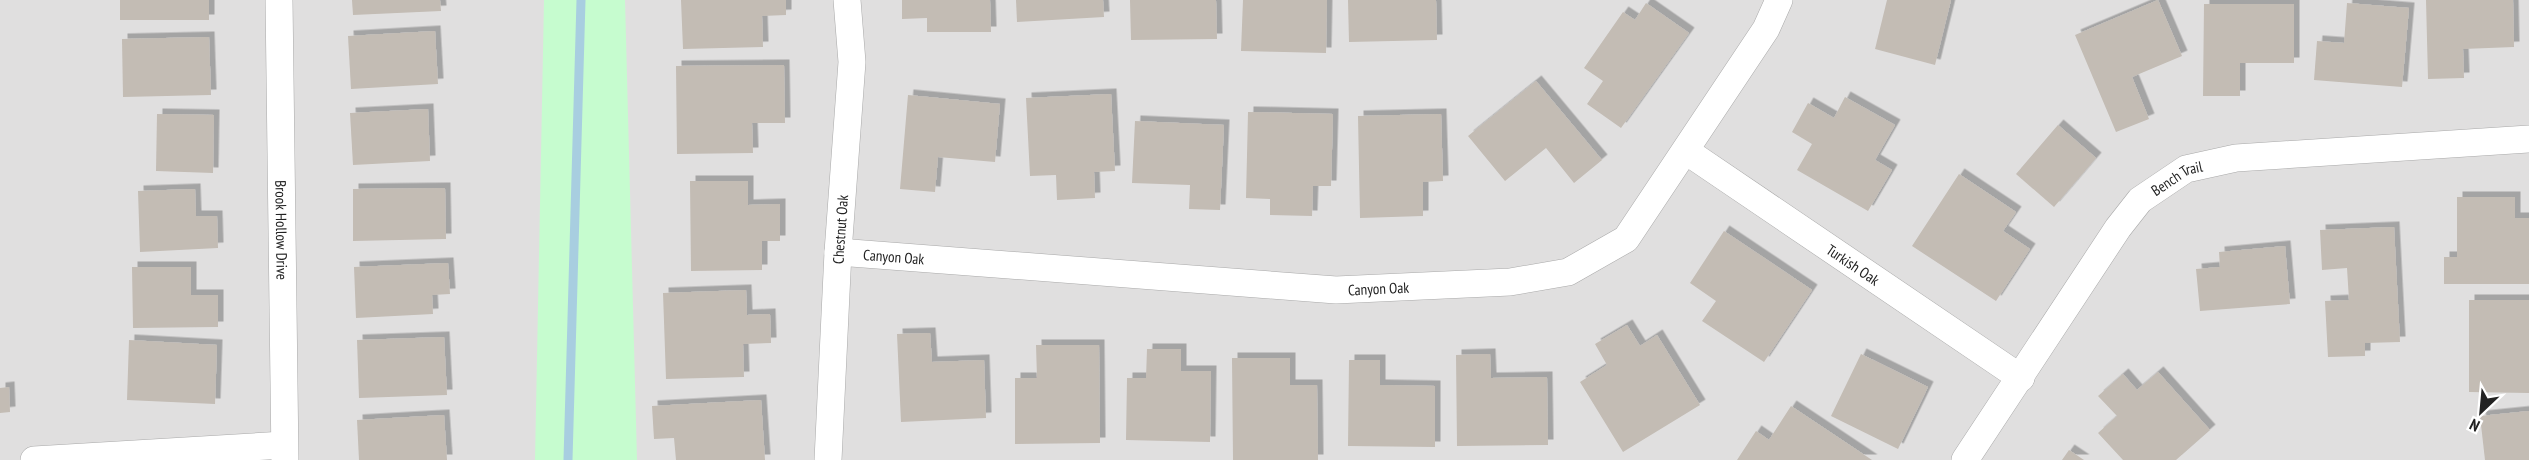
<svg xmlns="http://www.w3.org/2000/svg" width="2529" height="460" font-family="'PT Sans Narrow',sans-serif">
  <style>
    .residential { fill: #e0dfdf }
    .park { fill: #c6fccf }
    .lines { fill: none; stroke-linecap: round; stroke-linejoin: round }
    .stream { stroke: #a8cee0; stroke-width: 9 }
    .building { fill: #c3bcb4; filter: url(#shadow) }
    .minor-casing { stroke: #a9a9a9; stroke-width: 28 }
    .minor { stroke: #fff; stroke-width: 27 }
    .labels { text-anchor: middle; dominant-baseline: central; stroke-width: 5; stroke-linejoin: round; paint-order: stroke }
    .street-label { font-size: 15px; fill: #222; stroke: #fff }
  </style>
  <defs>
    <filter id="shadow"><feDropShadow dx="5.5" dy="-5.5" stdDeviation="0" flood-color="#0004"/></filter>
  </defs>
  <rect width="100%" height="100%" fill="#f2f0e8"/>
  <rect class="residential" x="0" y="0" width="2529" height="460"/>
  <path class="park" d="M544 0H625L637 460H535Z"/>
  <g class="lines">
    <path class="stream" d="M568 460 581 0"/>
  </g>
  <g class="building">
    <rect x="120" y="0" width="89" height="20"/>
    <path d="M352 0H440L441 11 353 15Z"/>
    <path d="M681 0H786V15L762 16 763 47 683 49Z"/>
    <path d="M902 0H990L991 32H927V18L902 19Z"/>
    <path d="M1016 0H1103L1104 17 1017 22Z"/>
    <path d="M1130 0H1216L1217 39 1131 40Z"/>
    <path d="M1243 0H1327L1326 53 1241 51Z"/>
    <path d="M1348 0H1436L1437 40 1349 42Z"/>
    <path d="M1887 0H1951L1935 65 1875 49Z"/>
    <path d="M2158 0 2182 56 2132 77 2149 119 2116 132 2075 35Z"/>
    <path d="M2426 0H2513L2514 47 2463 49 2464 78 2428 79Z"/>
    <path d="M1646 3 1689 33 1621 128 1587 104 1603 81 1584 68 1623 12 1635 20Z"/>
    <path d="M2347 3 2409 8 2402 87 2314 80 2317 41 2344 43Z"/>
    <path d="M2204 4H2294V63H2240V96H2203Z"/>
    <path d="M435 31 438 84 351 89 348 36Z"/>
    <path d="M209 37 211 95 123 97 122 39Z"/>
    <path d="M784 65 785 123H752L753 153 677 154 676 66Z"/>
    <path d="M1536 81 1602 160 1574 183 1546 148 1505 181 1468 136Z"/>
    <path d="M1111 94 1115 171 1094 172 1095 198 1057 200 1056 175 1030 176 1026 98Z"/>
    <path d="M908 95 1000 104 995 162 938 157 935 192 900 189Z"/>
    <path d="M1845 97 1895 125 1875 160 1892 170 1868 211 1797 170 1812 144 1792 132 1808 103 1834 118Z"/>
    <path d="M428 109 430 161 353 165 350 113Z"/>
    <path d="M1248 112 1333 114 1331 186H1313L1312 216 1270 215V199L1246 198Z"/>
    <path d="M157 114 214 115 213 173 156 171Z"/>
    <path d="M1441 114 1443 181 1423 182V216L1360 218 1358 116Z"/>
    <path d="M1135 121 1224 125 1220 210 1189 209 1190 185 1132 183Z"/>
    <path d="M2058 125 2096 158 2054 207 2016 174Z"/>
    <path d="M1959 174 2016 212 2003 231 2030 249 1996 301 1912 246Z"/>
    <path d="M690 181H748V205L780 204V241H762V270L691 271Z"/>
    <path d="M445 188 446 239 353 241V189Z"/>
    <path d="M195 189 196 216H217L218 248 140 252 138 191Z"/>
    <path d="M2457 197H2515V218H2529V284H2444V257H2457Z"/>
    <path d="M2394 227 2400 342 2365 343V356L2328 357 2325 301 2349 300 2347 268 2322 270 2320 230Z"/>
    <path d="M1724 231 1812 290 1764 362 1702 321 1716 301 1690 283Z"/>
    <path d="M2285 246 2290 304 2200 311 2196 269 2220 267 2219 252Z"/>
    <path d="M448 263 450 294 432 295 433 314 356 318 354 267Z"/>
    <path d="M132 267H191V295H218V327L133 328Z"/>
    <path d="M746 290 747 315 770 314 771 343 743 344 744 377 666 379 663 293Z"/>
    <path d="M2469 300H2529V393L2469 392Z"/>
    <path d="M1627 325 1640 346 1657 335 1700 405 1623 452 1580 382 1607 365 1595 344Z"/>
    <path d="M930 333 932 362 984 360 986 418 901 422 897 334Z"/>
    <path d="M444 337 447 395 359 398 357 340Z"/>
    <path d="M129 340 217 345 215 404 127 400Z"/>
    <path d="M1036 345H1099L1100 443 1015 444V378H1037Z"/>
    <path d="M1147 349H1181V371H1211L1210 442 1126 440 1127 378H1146Z"/>
    <path d="M1490 354 1491 378 1547 377 1548 445 1457 446 1456 355Z"/>
    <path d="M1861 354 1928 387 1898 449 1831 416Z"/>
    <path d="M1232 358H1290V385H1317L1318 460H1233Z"/>
    <path d="M1349 360H1380V385L1435 386V447L1348 446Z"/>
    <path d="M2158 372 2210 430 2176 460H2123L2098 433 2117 416 2098 396 2123 374 2137 390Z"/>
    <path d="M9 387 10 412 0 413V388Z"/>
    <path d="M761 400 765 460H676L674 438 654 439 652 406Z"/>
    <path d="M1791 406 1872 460H1737L1756 431 1769 440Z"/>
    <path d="M2529 411V460H2485L2480 416Z"/>
    <path d="M444 415 447 460H359L357 420Z"/>
    <path d="M2069 450 2084 460H2062Z"/>
  </g>
  <g class="lines">
    <g class="minor-casing">
      <g id="minor">
        <path id="s1" d="M279 0 285 460"/>
        <path id="s2" d="M1686 151 2021 378"/>
        <path id="s3" d="M838 252 1336 290 1510 282 1568 272 1626 239 1766 29 1779 0"/>
        <path d="M34 460 284 445"/>
        <path id="s4" d="M828 460 838 252 852 62 847 0"/>
        <path id="s5" d="M1965 460 2118 228 2140 200 2186 169 2236 158 2529 139"/>
      </g>
    </g>
    <use href="#minor" class="minor"/>
  </g>
  <g class="labels">
    <g class="street-label">
      <text stroke="none"><textPath href="#s5" startOffset="357">Bench Trail</textPath></text>
      <text stroke="none"><textPath href="#s1" startOffset="230">Brook Hollow Drive</textPath></text>
      <text stroke="none"><textPath href="#s4" startOffset="231">Chestnut Oak</textPath></text>
      <text stroke="none"><textPath href="#s3" startOffset="56">Canyon Oak</textPath></text>
      <text stroke="none"><textPath href="#s2" startOffset="202">Turkish Oak</textPath></text>
      <text stroke="none"><textPath href="#s3" startOffset="542">Canyon Oak</textPath></text>
    </g>
  </g>
  <g transform="translate(2481 412) rotate(206)" stroke="#ffffff" stroke-width="4.5" paint-order="stroke">
  <path d="M0-4.5L10 22L0 15L-10 22Z" fill="#222222"/>
  <text y="-9" font-size="16" font-weight="bold" text-anchor="middle" fill="#222222">N</text>
  </g>
</svg>
